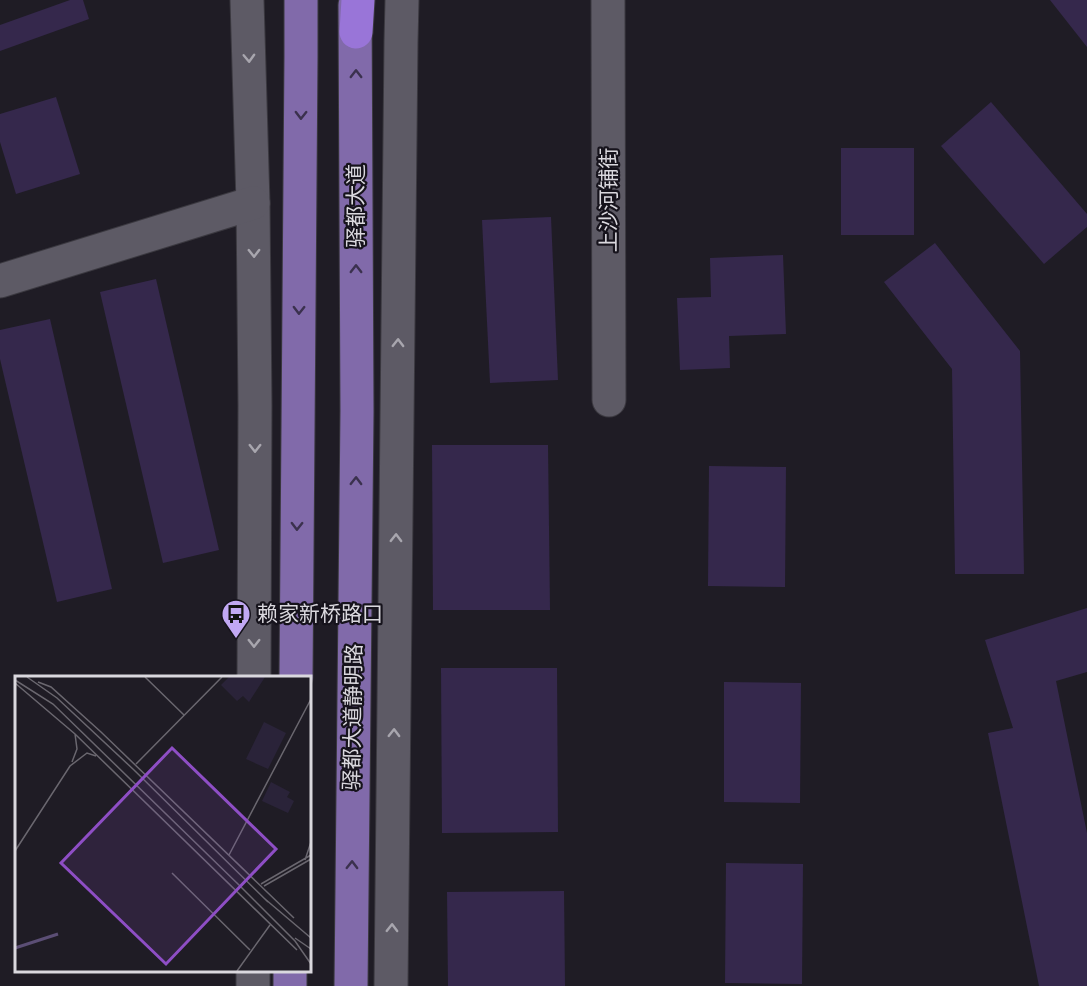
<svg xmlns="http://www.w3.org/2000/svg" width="1087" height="986" font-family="'Source Sans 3','Noto Sans SC',sans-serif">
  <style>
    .building { fill: #35284c }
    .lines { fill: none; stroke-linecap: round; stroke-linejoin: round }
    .minor-casing { stroke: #3b3940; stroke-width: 35 }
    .major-casing { stroke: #3b3940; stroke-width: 35 }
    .highway-casing { stroke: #3b3940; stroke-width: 35 }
    .minor { stroke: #5d5a65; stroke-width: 33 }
    .major { stroke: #816aaa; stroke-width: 33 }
    .highway { stroke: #9975d8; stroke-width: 33 }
    .oneway { stroke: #a8a6ae }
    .oneway2 { stroke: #3b314e }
    .labels { text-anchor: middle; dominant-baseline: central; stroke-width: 4.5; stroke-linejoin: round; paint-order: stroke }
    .street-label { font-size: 21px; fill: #dad8de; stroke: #16131c }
    .poi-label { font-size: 21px; fill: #dad8de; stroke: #16131c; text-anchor: start }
    .inset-river { fill: none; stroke: #5b4e75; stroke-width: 3 }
    .inset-road { fill: none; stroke: #6a676f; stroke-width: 1.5 }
    .view { fill: #8e4ec5; fill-opacity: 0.15; stroke: #8e4ec5; stroke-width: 3 }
    .inset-edge { fill: none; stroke: #dad8de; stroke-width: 3 }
  </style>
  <rect width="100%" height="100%" fill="#1f1c25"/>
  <g class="building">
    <path d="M70 0H83L89 19 0 51V25Z"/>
    <path d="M1050 0H1087V47Z"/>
    <path d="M56 97 80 174 16 194 0 142V114Z"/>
    <path d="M991 102 1087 214V227L1044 264 941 146Z"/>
    <rect x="841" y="148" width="73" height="87"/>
    <path d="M551 217 558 380 490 383 482 220Z"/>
    <path d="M935 243 1020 351 1024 574H955L952 369 884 282Z"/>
    <path d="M783 255 786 334 729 336 730 368 680 370 677 298 711 297 710 258Z"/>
    <path d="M156 279 219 550 163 563 100 292Z"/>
    <path d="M50 319 112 589 57 602 0 359V330Z"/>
    <path d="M432 445H548L550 610H433Z"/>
    <path d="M709 466 786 467 785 587 708 586Z"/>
    <path d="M1087 608V672L1056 681 1087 833V986H1039L988 733 1013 728 985 640Z"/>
    <path d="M441 668H557L558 832 442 833Z"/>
    <path d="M724 682 801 683 800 803 724 802Z"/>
    <path d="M726 863 803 864 802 984 725 983Z"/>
    <path d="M564 891 565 986H448L447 892Z"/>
  </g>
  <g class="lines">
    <g class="minor-casing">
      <g id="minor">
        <path d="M247 0 253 203 255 405 254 677"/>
        <path d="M608 0 609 400"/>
        <path d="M0 281 253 203"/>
        <path d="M253 986V970"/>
        <path d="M391 986 401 42 402 0"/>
      </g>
    </g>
    <g class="major-casing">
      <g id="major">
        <path d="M296 677 301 56V0"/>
        <path d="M290 986V970"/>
        <path d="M351 986 357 411 355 5"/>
      </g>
    </g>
    <g class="highway-casing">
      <path id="highway" d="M356 32 358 0"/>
    </g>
    <use href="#minor" class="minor"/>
    <use href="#major" class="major"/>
    <use href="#highway" class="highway"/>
  </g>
  <defs><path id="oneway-chevron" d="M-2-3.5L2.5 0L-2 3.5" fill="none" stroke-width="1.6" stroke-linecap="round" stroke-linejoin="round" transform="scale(1.5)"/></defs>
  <g class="oneway">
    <use href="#oneway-chevron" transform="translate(249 58) rotate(88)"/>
    <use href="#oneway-chevron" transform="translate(254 253) rotate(89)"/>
    <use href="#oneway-chevron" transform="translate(398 343) rotate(-89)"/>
    <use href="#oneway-chevron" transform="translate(255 448) rotate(90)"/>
    <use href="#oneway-chevron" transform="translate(396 538) rotate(-89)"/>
    <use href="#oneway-chevron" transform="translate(254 643) rotate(90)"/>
    <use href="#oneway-chevron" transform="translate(394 733) rotate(-89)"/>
    <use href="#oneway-chevron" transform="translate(392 928) rotate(-89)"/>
  </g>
  <g class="oneway2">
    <use href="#oneway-chevron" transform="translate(356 74) rotate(-90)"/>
    <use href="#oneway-chevron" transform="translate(301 115) rotate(91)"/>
    <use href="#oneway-chevron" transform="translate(356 269) rotate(-90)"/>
    <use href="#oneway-chevron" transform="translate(299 310) rotate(91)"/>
    <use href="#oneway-chevron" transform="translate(356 481) rotate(-89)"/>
    <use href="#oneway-chevron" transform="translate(297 526) rotate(91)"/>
    <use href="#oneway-chevron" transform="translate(352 865) rotate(-89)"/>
  </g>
  <defs>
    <g id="bus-pin" transform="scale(1.5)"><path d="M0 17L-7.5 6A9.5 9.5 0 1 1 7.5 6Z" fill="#c1a8f3" stroke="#16131c"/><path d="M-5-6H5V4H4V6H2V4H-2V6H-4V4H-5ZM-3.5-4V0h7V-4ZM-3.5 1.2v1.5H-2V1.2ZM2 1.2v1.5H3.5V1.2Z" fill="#111"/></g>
  </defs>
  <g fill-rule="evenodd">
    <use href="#bus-pin" x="236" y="614"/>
  </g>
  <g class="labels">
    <g class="street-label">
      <text transform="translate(609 200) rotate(-90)">上沙河铺街</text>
      <text transform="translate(356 206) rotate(-90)">驿都大道</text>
      <text transform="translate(353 717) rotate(-89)">驿都大道静明路</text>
    </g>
    <g class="poi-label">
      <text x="257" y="614">赖家新桥路口</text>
    </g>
  </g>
  <g transform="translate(15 676)">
    <rect width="296" height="296" fill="#1f1c25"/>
    <path d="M214 1H250L234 26 228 20 222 25 206 9ZM249 46 271 57 253 93 231 83ZM256 106 275 116 272 121 279 125 273 137 247 125Z" fill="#2a2339"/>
    <path class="inset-river" d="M0 272 43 258"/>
    <path class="inset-road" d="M12 1 42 22 119 94 253 226M130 1 169 39M0 4 38 28 225 210M23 6 36 11 86 56 279 242M0 7 60 58 282 274M57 86 62 73 60 58M121 88 207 1M0 175 55 90 72 77 81 80M214 179 296 23M290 184 296 166M157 197 235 274M222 207 280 265 296 288M246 208 296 179M249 210 296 183M250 223 296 262M280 262 296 273M222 295 255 249"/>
    <path class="view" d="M157 72 261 173 151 288 46 187Z"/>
    <rect width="296" height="296" class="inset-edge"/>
  </g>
</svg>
